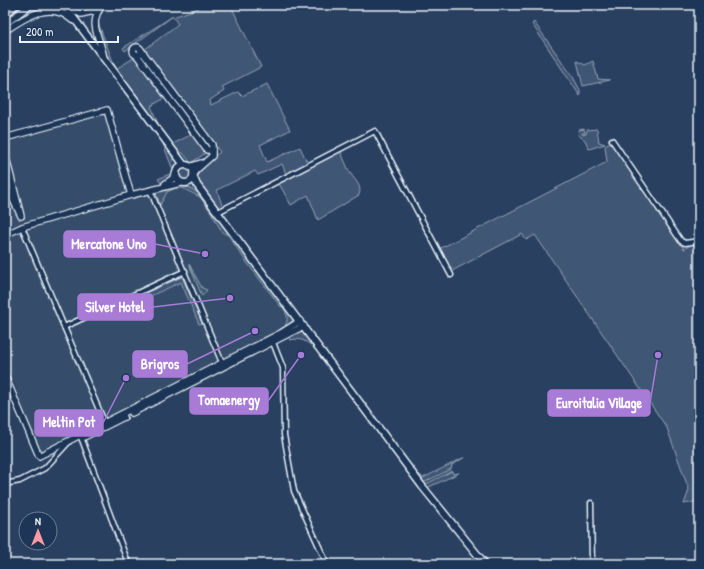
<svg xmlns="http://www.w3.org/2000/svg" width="704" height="569" font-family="'Patrick Hand',sans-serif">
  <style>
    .built { fill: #364d6b }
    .green { fill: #415774; stroke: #94a4b6 }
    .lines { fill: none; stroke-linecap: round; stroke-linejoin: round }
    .street-casing { stroke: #e8f1f8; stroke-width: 7 }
    .secondary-casing { stroke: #e8f1f8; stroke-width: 8 }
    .primary-casing { stroke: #e8f1f8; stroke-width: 9 }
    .street { stroke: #1d3557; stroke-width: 4 }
    .secondary { stroke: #1d3557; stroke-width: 5.5 }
    .primary { stroke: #1d3557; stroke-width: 6 }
    .leader { fill: none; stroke: #a77bd6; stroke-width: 1.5 }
    .callout-dot { fill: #a77bd6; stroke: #1d3557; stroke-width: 1.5 }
    .callout { fill: #a77bd6; stroke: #a77bd6; stroke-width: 1.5 }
    .callout-label { font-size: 14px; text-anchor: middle; font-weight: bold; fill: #fff }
  </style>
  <rect width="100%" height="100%" fill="#294061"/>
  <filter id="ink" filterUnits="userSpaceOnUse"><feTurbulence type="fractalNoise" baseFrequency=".025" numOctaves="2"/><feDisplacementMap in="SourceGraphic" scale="8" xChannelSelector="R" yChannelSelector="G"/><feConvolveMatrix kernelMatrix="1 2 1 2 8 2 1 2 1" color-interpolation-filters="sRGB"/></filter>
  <g filter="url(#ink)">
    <path class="built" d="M109 105 136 196 176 185 185 186 196 192 300 331 81 440 76 434 45 450H42L39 449 5 359V201L9 199 5 191V135Z"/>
    <g class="green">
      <path d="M33 5H41L5 29V26Z"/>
      <path d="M199 5H222L232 8 261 67 222 87 224 91 210 100 211 105 238 92 242 96 267 84 290 130 260 145 267 162 300 147 308 164 282 177 286 174 282 164 258 175 255 171 217 190 223 208 219 210 194 178 199 169 220 152 144 50 178 24 173 17 199 8Z"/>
      <path d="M173 16 125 51 123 48Z"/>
      <path d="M97 20 116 69 135 57 165 98 151 106 158 124 173 144 192 134 207 152 191 163 183 153H177L109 62 105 53 95 21Z"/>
      <path d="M534 22 573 77 580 90V96L532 24Z"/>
      <path d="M577 61 585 65 593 61 598 79 610 80 583 86Z"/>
      <path d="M584 129 585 133H582L583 135 586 134 587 130 597 129 599 142 605 144 589 149 585 140 578 135 579 130Z"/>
      <path d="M611 142 684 249 692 244 699 242V501L684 504 689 490 667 428 535 235 526 240 522 234 452 271 449 269 439 249 607 162 605 146Z"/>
      <path d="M163 144C172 149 176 165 173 176L161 183 158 179 172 173 173 170Z"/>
      <path d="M340 150C343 157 346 164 349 171 353 179 363 185 359 195L318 220 308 195 291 205 278 182Z"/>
      <circle cx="184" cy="174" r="6"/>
      <path d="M180 186 190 188 201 195 295 319 284 328C289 320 288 314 282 306L281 307 245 260 228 235 222 232 211 212 200 197 182 188H176L167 192 160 205 156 193Z"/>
      <path d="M189 264 202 288 207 290 202 296Z"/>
      <path d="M182 277 202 323 199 324 181 282 126 307 124 302Z"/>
      <path d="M303 330 334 371 331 370C320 356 310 335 290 340V337Z"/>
      <path d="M465 457 452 465 451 469 423 483 418 476 419 474 423 478Z"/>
      <path d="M452 471 453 474 459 473 427 488 425 486 426 484Z"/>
    </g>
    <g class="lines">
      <g class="street-casing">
        <g id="street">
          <path d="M612 140 681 241 685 243 699 241"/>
          <path d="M150 190 223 365"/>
          <path d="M218 212 375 131 451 275"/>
          <path d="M22 227 105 424"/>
          <path d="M64 327 185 271"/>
          <path d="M272 340 283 368 284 435 294 491 327 564"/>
          <path d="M81 437 127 560 125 564"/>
          <path d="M5 484 20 481 45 468 68 443"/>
          <path d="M591 503 592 564"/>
        </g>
      </g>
      <g class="secondary-casing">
        <g id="secondary">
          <path d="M65 5 81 14 99 10"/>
          <path d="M102 5C87 26 101 37 104 59"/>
          <path d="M5 15 16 5"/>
          <path d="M5 24 30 5"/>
          <path d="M5 31C25 17 51 0 72 20"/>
          <circle cx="137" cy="51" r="4"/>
          <path d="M136 54 207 150H212V145L141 50"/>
          <path d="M5 138 107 110 131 195"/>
          <path d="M5 154 21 216 5 183"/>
          <path d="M189 167 201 163"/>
          <path d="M193 173 212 156V150"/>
          <path d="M165 184 172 179 176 173"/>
          <path d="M5 235 22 227 131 195 181 183"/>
          <path d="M5 376 39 456 281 333 300 321"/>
          <path d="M132 413 304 326"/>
          <path d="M82 438 124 417"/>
        </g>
      </g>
      <g class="primary-casing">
        <g id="primary">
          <path d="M64 5 184 165"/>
          <circle cx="185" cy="174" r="9"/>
          <path d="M193 176 197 185 422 486 485 564"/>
        </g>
      </g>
      <use href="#street" class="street"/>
      <use href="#secondary" class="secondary"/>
      <use href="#primary" class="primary"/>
    </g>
  </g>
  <path class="leader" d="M205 254L155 244M230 298L153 307M255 331L187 364M301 355L268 401M658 355L650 403M126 378L103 423"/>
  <g class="callout-dot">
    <circle cx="205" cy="254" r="4"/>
    <circle cx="230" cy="298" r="4"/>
    <circle cx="255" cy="331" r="4"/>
    <circle cx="301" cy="355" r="4"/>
    <circle cx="658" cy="355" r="4"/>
    <circle cx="126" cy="378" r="4"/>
  </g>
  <g class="callout">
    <rect x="64" y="231" width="91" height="26" rx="4"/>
    <rect x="78" y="294" width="75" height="26" rx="4"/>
    <rect x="133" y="351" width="54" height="26" rx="4"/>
    <rect x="190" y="388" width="78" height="26" rx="4"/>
    <rect x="548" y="390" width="102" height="26" rx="4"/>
    <rect x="35" y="410" width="68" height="26" rx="4"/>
  </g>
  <g class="callout-label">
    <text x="109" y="249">Mercatone Uno</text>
    <text x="115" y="312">Silver Hotel</text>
    <text x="160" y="369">Brigros</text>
    <text x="229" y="405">Tomaenergy</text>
    <text x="599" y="408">Euroitalia Village</text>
    <text x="69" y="427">Meltin Pot</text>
  </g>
  <rect width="704" height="569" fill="none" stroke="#1d3557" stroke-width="20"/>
  <rect x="10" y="10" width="684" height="549" fill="none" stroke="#e8f1f8" stroke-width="1.5" filter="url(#ink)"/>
  <g transform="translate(38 531)"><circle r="19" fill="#1d3557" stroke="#6e8097"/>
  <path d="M0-3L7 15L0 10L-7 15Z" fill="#ff9aa2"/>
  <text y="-6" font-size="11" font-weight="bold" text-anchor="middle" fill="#e8f1f8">N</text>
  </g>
  <path d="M20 36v6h98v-6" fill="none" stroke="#e8f1f8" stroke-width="2"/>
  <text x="26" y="36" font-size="12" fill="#e8f1f8" stroke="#1d3557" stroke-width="3" paint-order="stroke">200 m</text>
</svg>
